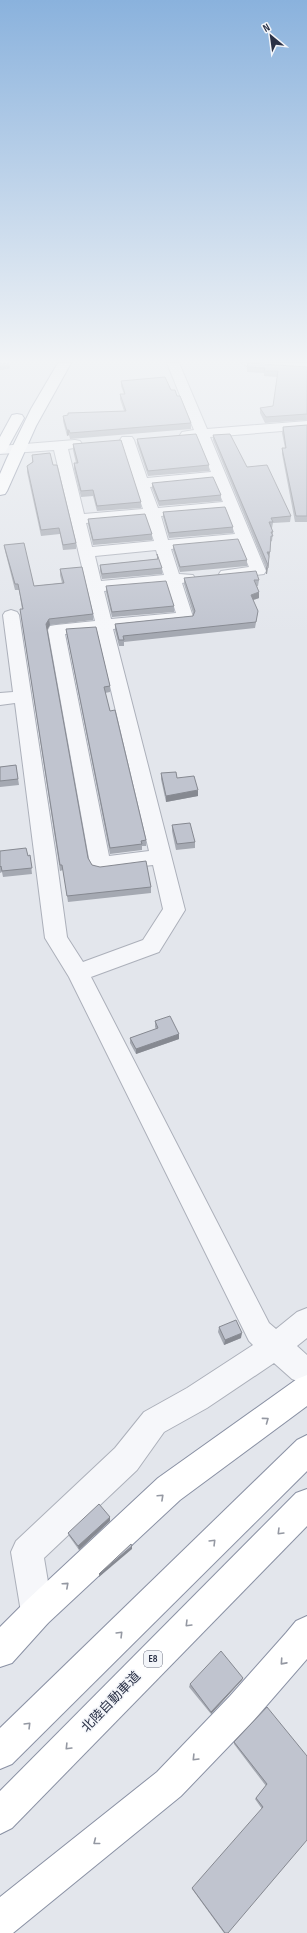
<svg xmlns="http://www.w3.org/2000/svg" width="307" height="1933" font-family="'Sofia Sans Condensed','Noto Sans JP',sans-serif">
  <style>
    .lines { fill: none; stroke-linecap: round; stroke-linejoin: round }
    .minor-casing { stroke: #acb0ba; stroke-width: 2 }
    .highway-casing { stroke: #8a91a4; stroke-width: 2 }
    .minor { fill: #f6f7fa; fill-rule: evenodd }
    .highway { fill: #fff; fill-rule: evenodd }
    .wall { fill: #a5a9b2 }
    .shaded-wall { fill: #868991 }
    .building { fill: #c0c4cf; stroke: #868991 }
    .oneway { stroke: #9498a2 }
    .labels { text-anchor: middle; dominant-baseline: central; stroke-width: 3; stroke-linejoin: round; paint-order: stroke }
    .shield { fill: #f3f5f9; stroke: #666c7c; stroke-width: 1 }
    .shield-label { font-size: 10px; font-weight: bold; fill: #2a3146 }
    .near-street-label { font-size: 13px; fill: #2a3146; stroke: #f3f5f9 }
  </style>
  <rect width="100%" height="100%" fill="#e3e6ec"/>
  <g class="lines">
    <g class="minor-casing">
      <g id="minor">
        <path d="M167 363H179L207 429 307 421V429L210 437 266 571 264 574 227 579 221 577 219 574 221 571 249 567 239 543 171 549 179 574 193 575 195 578 193 581 182 583 193 617 191 621 113 629 185 910 159 952 91 977 269 1323 276 1329 297 1312 307 1308V1338L297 1346 307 1355V1381L302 1383 292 1379 274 1363 207 1408 164 1432 137 1470 44 1558 53 1612 48 1623 37 1628 26 1623 21 1612 11 1552 16 1541 115 1448 144 1412 187 1388 253 1345 249 1341 69 977 45 938 15 703 0 705V693L13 692 3 615 5 612 11 610 17 612 19 615 56 856 67 937 83 962 143 940 163 909 153 865 100 871 93 869 90 864 48 630 50 626 56 625 95 621 54 450 0 454V446L75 440 80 441 82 444 80 447 68 449 84 514 143 509 120 440 122 437H132L134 440 147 478 211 472 197 438H182L180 435 182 432 194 430ZM214 481 223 502 158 508 150 487ZM226 511 235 534 168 540 161 516ZM146 518 154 541 92 547 86 523ZM156 550 164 575 101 581 95 556ZM167 585 176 613 111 619 104 591ZM97 631 149 851 109 856 65 634Z"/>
        <path d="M242 363H307V371L248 367Z"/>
      </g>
    </g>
    <g class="highway-casing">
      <g id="highway">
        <path d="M58 363H71L36 426 7 491 5 494 0 495V474L7 458 31 409Z"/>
        <path d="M17 414 22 415 24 418 7 449 5 452 0 453V437L12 415Z"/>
        <path d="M307 1375V1406L180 1500 48 1623 12 1663 0 1667V1627L26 1601 158 1478 297 1379Z"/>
        <path d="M307 1435V1471L12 1764 0 1769V1728L297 1440Z"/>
        <path d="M307 1489V1526L12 1828 0 1834V1791L296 1493Z"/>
        <path d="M307 1616V1659L254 1720 181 1796 13 1933H0V1897L157 1772 230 1696 286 1633 296 1621Z"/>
      </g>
    </g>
    <use href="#minor" class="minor"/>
    <use href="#highway" class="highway"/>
  </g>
  <g class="wall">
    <path d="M0 363H9L10 369 0 370Z"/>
    <path d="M247 367H307V420L265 423 260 413V408L273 406 277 377 264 376V373L247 372Z"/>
    <path d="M121 381 171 390 177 396 191 423V429L70 439 69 435 67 436 63 421V416L124 411 120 399V394H124L121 386Z"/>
    <path d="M307 425V522H295L282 454V448H285L282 433 283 427Z"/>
    <path d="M213 435 247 467 291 516 290 522 273 523 272 528H271L273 532 272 541 270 542 267 574H266V568L213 440Z"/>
    <path d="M137 439 209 465V471L148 476 137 444Z"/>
    <path d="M73 444 141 502V508L97 511 93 496 81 497 74 469V463H76L73 450Z"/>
    <path d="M32 455 53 465 76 543V549L63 550 60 534 41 536 27 472V466L32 462Z"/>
    <path d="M152 483 221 495V501L159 506 152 488Z"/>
    <path d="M163 512 233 527V533L169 538 163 517Z"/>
    <path d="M88 519 152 534V540L93 545 88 524Z"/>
    <path d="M4 545 34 586 62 583 60 575V569L93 614V620L50 625 47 629 88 858 92 865 151 887V893L68 902 63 870 60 871 21 615 20 609H22L19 590H15L5 551Z"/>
    <path d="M173 545 247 560V566L180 572 173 550Z"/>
    <path d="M157 554 162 568V574L102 579 100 571V565L157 559Z"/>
    <path d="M184 578 259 580 258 586H257L259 592V598L253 600 258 611 255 628 124 642V646H119L115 630V624L193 616V613L184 584Z"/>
    <path d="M106 586 174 606V612L112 617 106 592Z"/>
    <path d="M66 629 110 686V692L105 693 110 711 146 840V846H142V850L110 854 67 635Z"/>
    <path d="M16 765 19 785 0 787V767Z"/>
    <path d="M161 773 177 778 198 796 166 802 161 779Z"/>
    <path d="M172 825 195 842V848L176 850 172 831Z"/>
    <path d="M0 851 28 856 30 855 32 874 3 877 2 872 0 873Z"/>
    <path d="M155 1021 179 1034V1039L136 1054 130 1043V1038L156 1029 155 1027Z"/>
    <path d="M219 1327 241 1338 224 1345 218 1332Z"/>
    <path d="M110 1521 79 1550 69 1536 68 1533Z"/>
    <path d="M243 1678 242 1680 211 1714 189 1687 190 1684Z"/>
    <path d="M234 1742 307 1756 228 1933H224L192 1889 262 1809 255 1799 266 1786 234 1744Z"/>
  </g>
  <g class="shaded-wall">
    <path d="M67 430H69V435L67 436Z"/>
    <path d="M267 552H270L267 574H266V568H268L269 558Z"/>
    <path d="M259 592V598L250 601 251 595Z"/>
    <path d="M49 619 50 625 47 630 46 624Z"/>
    <path d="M198 790V796L166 802V796Z"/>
    <path d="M179 1034V1039L136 1054V1049Z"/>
    <path d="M242 1333 241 1338 224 1345 225 1340Z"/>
    <path d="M110 1517V1521L79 1550 78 1546Z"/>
    <path d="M132 1546V1549L99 1577V1574Z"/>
    <path d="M243 1678 242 1680 211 1714V1712Z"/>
  </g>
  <g class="building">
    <path d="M248 363 307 367V414L266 417 260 408 273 406 278 371H264L265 368 247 367Z"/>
    <path d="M165 377 171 390H175L177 396H180L191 423 70 433 69 430H67L63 416 68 415V413L126 411 120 394H125L121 381Z"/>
    <path d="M307 425V516H296L282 448H286L283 427Z"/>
    <path d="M196 434 209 465 148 471 137 439Z"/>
    <path d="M230 434 247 467 267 465 291 516 271 518 273 522H269L273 532H271L273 536H271L270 552H267L269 556 268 568H266L268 565 213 435Z"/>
    <path d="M121 440 141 502 97 506 93 490 81 491 74 463H78L73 444Z"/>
    <path d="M50 453 53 465H57L76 543 63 545 59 528 41 530 27 466 33 462 32 455Z"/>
    <path d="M213 477 221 495 159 501 152 483Z"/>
    <path d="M225 507 233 527 169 533 163 512Z"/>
    <path d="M145 514 152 534 93 540 88 519Z"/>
    <path d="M238 539 247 560 180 567 173 545Z"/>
    <path d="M24 543 34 586 64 583 60 569 82 567 93 614 49 619 46 624 88 858 92 865 100 867 146 861 151 887 67 896 62 865H60L20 609H23L18 584H15L4 545Z"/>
    <path d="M157 554 162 568 102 574 100 565 158 559Z"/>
    <path d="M256 571 259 580H254L259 592 251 595 258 611 256 622 123 636 124 640H119L115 624 193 616 195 611 184 578Z"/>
    <path d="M166 581 174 606 112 612 106 586Z"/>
    <path d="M96 627 110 686 104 687 110 711 115 710 146 840 141 841 142 844 110 848 66 629Z"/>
    <path d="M16 765 18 779 0 781V767Z"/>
    <path d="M176 772 177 778 194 776 198 790 166 796 161 773Z"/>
    <path d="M190 823 195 842 177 844 172 825Z"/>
    <path d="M26 848 28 856 30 855 32 868 2 871 1 866 0 867V851Z"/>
    <path d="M170 1016 179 1034 136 1049 130 1038 158 1028 155 1021Z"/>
    <path d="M236 1320 242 1333 225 1340 219 1327Z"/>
    <path d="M99 1504 110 1517 78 1546 68 1533Z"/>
    <path d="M131 1544 132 1546 99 1574Z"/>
    <path d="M221 1651 243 1678 211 1712 190 1684Z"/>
    <path d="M267 1707 307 1756V1840L228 1933H225L192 1888 263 1807 256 1798 267 1784 234 1742Z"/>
  </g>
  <defs><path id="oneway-chevron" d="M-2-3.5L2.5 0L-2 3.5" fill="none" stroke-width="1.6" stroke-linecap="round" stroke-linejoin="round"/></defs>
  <g class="oneway">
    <use href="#oneway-chevron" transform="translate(266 1420) rotate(-36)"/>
    <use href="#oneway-chevron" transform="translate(161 1497) rotate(-43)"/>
    <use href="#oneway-chevron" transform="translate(280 1532) rotate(135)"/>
    <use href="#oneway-chevron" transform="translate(213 1542) rotate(-45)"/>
    <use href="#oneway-chevron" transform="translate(66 1585) rotate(-42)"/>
    <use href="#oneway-chevron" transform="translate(188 1624) rotate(135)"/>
    <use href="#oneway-chevron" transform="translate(120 1634) rotate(-45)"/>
    <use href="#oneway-chevron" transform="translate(283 1662) rotate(132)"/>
    <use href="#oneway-chevron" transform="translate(28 1725) rotate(-45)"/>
    <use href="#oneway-chevron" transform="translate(68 1747) rotate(134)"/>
    <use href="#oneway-chevron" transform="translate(195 1758) rotate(134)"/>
    <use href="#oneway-chevron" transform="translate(96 1842) rotate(142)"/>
  </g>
  <linearGradient id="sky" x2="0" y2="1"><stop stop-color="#8ab2dd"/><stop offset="0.57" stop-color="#f2f4f6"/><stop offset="1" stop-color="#f2f4f6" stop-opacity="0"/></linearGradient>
  <rect width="307" height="634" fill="url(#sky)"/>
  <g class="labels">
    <rect class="shield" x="144" y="1651" width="18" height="16" rx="3"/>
    <g class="shield-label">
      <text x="153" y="1659">E8</text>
    </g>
    <g class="near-street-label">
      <text transform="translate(111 1702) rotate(-46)">北陸自動車道</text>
    </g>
  </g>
  <g transform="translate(271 36) rotate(331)" stroke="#f3f5f9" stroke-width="3" paint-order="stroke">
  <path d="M0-3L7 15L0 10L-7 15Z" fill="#2a3146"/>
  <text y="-6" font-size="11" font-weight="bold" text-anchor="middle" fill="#2a3146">N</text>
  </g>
</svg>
